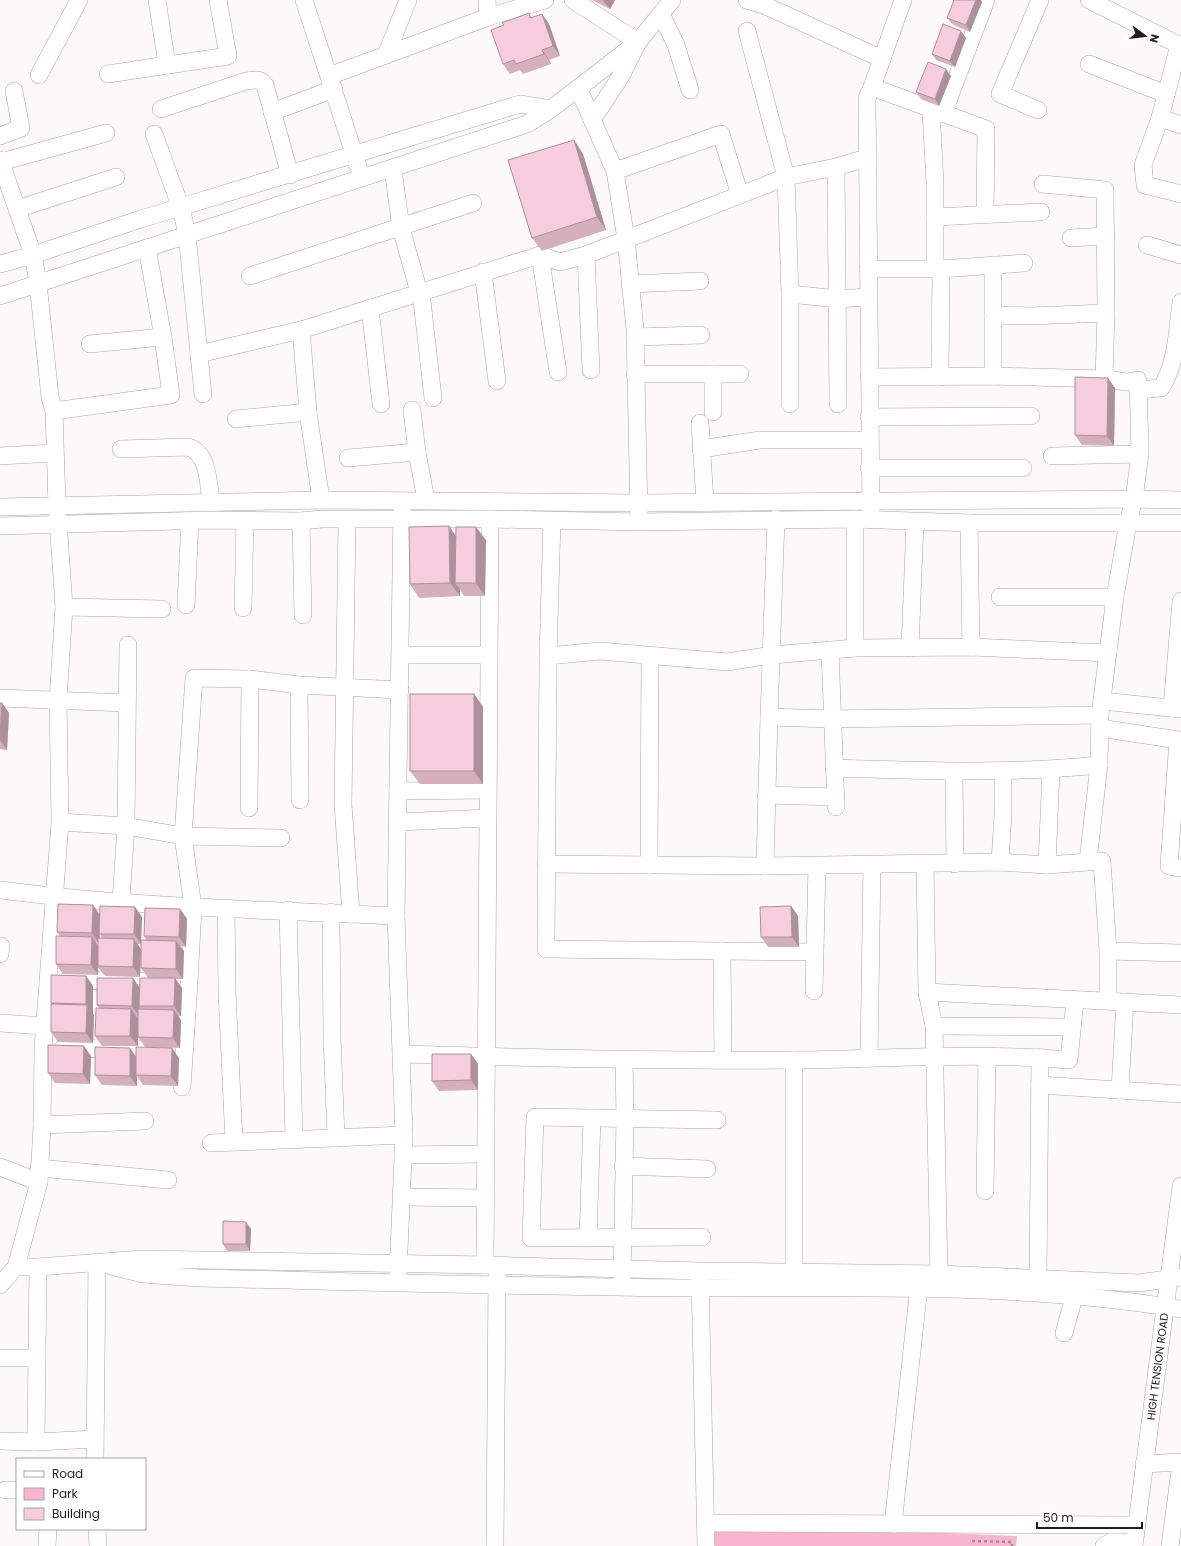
<svg xmlns="http://www.w3.org/2000/svg" width="1181" height="1546" font-family="Poppins,sans-serif">
  <style>
    .green { fill: #f7b5cf }
    .lines { fill: none; stroke-linecap: round; stroke-linejoin: round }
    .minor-casing { stroke: #b4a0a7; stroke-width: 18 }
    .path { stroke: #989294; stroke-width: 2.5; stroke-dasharray: 3 3; stroke-linecap: butt }
    .minor { stroke: #fff; stroke-width: 17 }
    .wall { fill: #d4b0bd; fill-rule: evenodd }
    .shaded-wall { fill: #ac909a }
    .building { fill: #f6cddc; stroke: #ac909a }
    .labels { text-anchor: middle; dominant-baseline: central; stroke-width: 3.5; stroke-linejoin: round; paint-order: stroke }
    .street-label { font-size: 11px; fill: #221a1d; stroke: #fff }
  </style>
  <rect width="100%" height="100%" fill="#fdf9fa"/>
  <path class="green" d="M712 1523 1017 1536 1016 1546H712Z"/>
  <g class="lines">
    <g class="minor-casing">
      <g id="minor">
        <path d="M157 0 167 65"/>
        <path d="M304 0 358 166"/>
        <path d="M408 0 386 55 488 17 545 0"/>
        <path d="M487 0 488 17"/>
        <path d="M573 0 638 42 621 76 592 120"/>
        <path d="M747 0 764 5 882 59"/>
        <path d="M1089 0 1179 45 1160 118 1143 165 1145 185 1181 194"/>
        <path d="M661 14 676 45 690 90"/>
        <path d="M747 31 786 177 790 294V404"/>
        <path d="M1089 64 1166 94"/>
        <path d="M108 74 228 56 218 0"/>
        <path d="M39 75 79 0"/>
        <path d="M329 76 386 55"/>
        <path d="M872 87 986 129 985 213"/>
        <path d="M578 88 615 171 626 239 635 329 639 514"/>
        <path d="M161 109 246 81C254 80 260 78 265 85L290 175"/>
        <path d="M931 110 935 183V268"/>
        <path d="M1038 110 1000 94 1040 0"/>
        <path d="M272 112 334 89"/>
        <path d="M943 114 986 0"/>
        <path d="M1160 118 1181 125"/>
        <path d="M154 134 181 208 187 234 203 394"/>
        <path d="M0 136 21 128 14 91"/>
        <path d="M0 160 33 255 38 283 50 397 54 411 57 505 64 607 58 700 60 822 43 1048 42 1125 39 1182 16 1267 0 1285"/>
        <path d="M1 162 106 133"/>
        <path d="M836 167 838 404"/>
        <path d="M393 169 401 228 419 292"/>
        <path d="M615 171 721 134 740 195"/>
        <path d="M1043 184 1105 190 1106 313 1104 379"/>
        <path d="M17 209 116 177"/>
        <path d="M935 217 1041 212"/>
        <path d="M1071 238 1106 236"/>
        <path d="M1147 245 1181 255"/>
        <path d="M540 255 558 372"/>
        <path d="M586 255 591 370"/>
        <path d="M0 264 33 255 141 219 520 104 551 109"/>
        <path d="M868 269H941L1024 263"/>
        <path d="M483 272 497 381"/>
        <path d="M250 276 473 203"/>
        <path d="M630 284 700 281"/>
        <path d="M421 292 433 398"/>
        <path d="M790 294 838 299 868 297"/>
        <path d="M0 296 527 124 551 109 638 42 672 0"/>
        <path d="M370 308 381 404"/>
        <path d="M993 315 1031 316 1106 313"/>
        <path d="M635 337 701 335"/>
        <path d="M90 344 163 337"/>
        <path d="M199 354 301 330"/>
        <path d="M635 374H740"/>
        <path d="M993 376V265"/>
        <path d="M869 377 993 376 1104 379 1127 382 1138 380 1140 454 1134 499 1128 523 1115 597 1100 715 1099 765 1088 861"/>
        <path d="M940 377 941 269"/>
        <path d="M1138 390 1161 388C1177 363 1177 331 1181 302"/>
        <path d="M412 410 417 452 426 500"/>
        <path d="M54 411 171 395 163 337 147 248"/>
        <path d="M713 412V374"/>
        <path d="M869 417 1031 416"/>
        <path d="M236 419 308 412"/>
        <path d="M700 423 705 502"/>
        <path d="M121 449 188 447C209 453 208 483 211 501"/>
        <path d="M701 449 760 440H869"/>
        <path d="M0 456 54 453"/>
        <path d="M1052 456 1140 454"/>
        <path d="M348 458 417 452"/>
        <path d="M869 468H1023"/>
        <path d="M321 500 308 412 301 330 540 255 560 262 586 255 786 177 836 167 867 158"/>
        <path d="M0 507 321 500 638 503 1134 499 1181 500"/>
        <path d="M871 511 867 98 872 87 903 0"/>
        <path d="M855 519V648"/>
        <path d="M347 520 343 805 351 914"/>
        <path d="M301 521 303 615"/>
        <path d="M552 521 548 656 546 949 815 952"/>
        <path d="M969 523 971 647"/>
        <path d="M0 526 211 520 301 521 322 519H490L639 522 855 519 969 523H1181"/>
        <path d="M1000 597H1115"/>
        <path d="M186 605 190 521"/>
        <path d="M64 607 162 609"/>
        <path d="M243 608 245 521"/>
        <path d="M910 648 915 522"/>
        <path d="M830 650 836 807"/>
        <path d="M401 655H488"/>
        <path d="M548 656 600 651 727 662 772 655 855 648 971 647 1108 653"/>
        <path d="M299 685 300 800"/>
        <path d="M0 698 126 703"/>
        <path d="M1102 701 1181 709"/>
        <path d="M1172 708 1181 601"/>
        <path d="M769 717 832 719 1100 715"/>
        <path d="M1100 728 1178 740 1169 866 1181 868"/>
        <path d="M834 768C923 771 1011 774 1099 765"/>
        <path d="M954 772 955 864"/>
        <path d="M398 791 487 790"/>
        <path d="M766 795 836 797"/>
        <path d="M249 808 250 679"/>
        <path d="M60 822 126 826 183 836 281 838"/>
        <path d="M398 822 487 818"/>
        <path d="M1000 862 1003 814V771"/>
        <path d="M546 864 765 866 1000 862 1047 865 1102 861 1108 951V1001"/>
        <path d="M925 864 927 992"/>
        <path d="M649 865 650 656"/>
        <path d="M1047 865 1051 770"/>
        <path d="M765 866 769 717 776 519"/>
        <path d="M0 890C131 907 264 910 396 916"/>
        <path d="M121 901 126 826 128 645"/>
        <path d="M226 908 227 992 234 1142"/>
        <path d="M288 910 294 1139"/>
        <path d="M331 912 332 1037 336 1138"/>
        <path d="M722 951 723 1059"/>
        <path d="M1108 951 1181 953"/>
        <path d="M0 954 1 946"/>
        <path d="M68 980 163 982"/>
        <path d="M814 991 817 866"/>
        <path d="M0 1023 44 1026"/>
        <path d="M934 1026 1072 1027"/>
        <path d="M63 1048 159 1050"/>
        <path d="M401 1054C532 1058 663 1061 794 1060 885 1059 978 1052 1069 1060L1075 1000"/>
        <path d="M869 1058 872 865"/>
        <path d="M794 1060V1282"/>
        <path d="M1040 1085 1181 1094"/>
        <path d="M182 1087 189 983 193 907 183 836 194 678 250 679 299 685 400 690"/>
        <path d="M1120 1090 1125 1002"/>
        <path d="M42 1125 145 1121"/>
        <path d="M211 1143 404 1135"/>
        <path d="M403 1155 485 1154"/>
        <path d="M623 1166 707 1169"/>
        <path d="M0 1167 39 1182"/>
        <path d="M39 1168 168 1180"/>
        <path d="M985 1191 987 1057"/>
        <path d="M402 1197 485 1198"/>
        <path d="M702 1237 531 1238 535 1117 717 1120"/>
        <path d="M588 1238 592 1118"/>
        <path d="M485 1265 490 519"/>
        <path d="M111 1266 143 1274 199 1278C367 1282 535 1287 703 1288 862 1288 1023 1283 1181 1309"/>
        <path d="M16 1267H38L142 1259 485 1265 700 1271 939 1274 1139 1283 1181 1277"/>
        <path d="M398 1273 404 1135 396 916 402 508"/>
        <path d="M939 1274 934 1026 927 992 1181 1005"/>
        <path d="M700 1277 706 1546"/>
        <path d="M1038 1278 1040 1057"/>
        <path d="M622 1280 625 1118 624 1059"/>
        <path d="M1064 1333 1073 1301 1074 1287"/>
        <path d="M0 1358H37"/>
        <path d="M0 1441 36 1442 95 1439"/>
        <path d="M36 1442 38 1267"/>
        <path d="M95 1459 97 1262"/>
        <path d="M1144 1464 1181 1462"/>
        <path d="M5 1490H17"/>
        <path d="M706 1523 1136 1525"/>
        <path d="M893 1524 920 1277"/>
        <path d="M97 1529 98 1546"/>
        <path d="M47 1546 48 1529"/>
        <path d="M495 1546 497 1274"/>
        <path d="M1104 1546 1111 1542 1134 1543"/>
        <path id="s1" d="M1134 1546 1181 1186"/>
        <path d="M1170 1546 1181 1463"/>
      </g>
    </g>
    <path class="path" d="M972 1541 1012 1542V1546"/>
    <use href="#minor" class="minor"/>
  </g>
  <g class="wall">
    <path d="M592 0H615L610 9Z"/>
    <path d="M954 0H981L982 2 970 32 952 24 947 18Z"/>
    <path d="M529 13 532 18 542 14 549 24 560 56 549 60 551 64 523 74 520 70 510 74 503 64 504 26Z"/>
    <path d="M966 38 955 67 936 60 932 54Z"/>
    <path d="M951 76 939 106 921 99 916 92Z"/>
    <path d="M583 154 606 230 542 251 532 238Z"/>
    <path d="M1115 388 1114 446 1082 445 1075 435Z"/>
    <path d="M449 526 456 536 486 540 485 596H464L460 589V596L419 598 410 584Z"/>
    <path d="M474 694 483 707V784H420L410 771Z"/>
    <path d="M0 703H2L9 713 7 750 0 749Z"/>
    <path d="M93 905 99 914 142 917 141 940 147 941 144 936 180 909 187 919 186 947 180 946 184 951 183 979H175L182 988 181 1016H178L181 1020 180 1048 145 1047 138 1037V1046H102L95 1036 99 1008 97 1005 139 988 148 978 141 968V944H137L141 949 140 977 105 976 98 967V975L63 974 56 964 60 936 57 932ZM100 934 102 938H100ZM96 942 98 943V946Z"/>
    <path d="M791 906 798 916 799 947H768L761 937Z"/>
    <path d="M86 976 93 986V1014L94 1015 93 1043 58 1042 51 1032V1003Z"/>
    <path d="M471 1054 478 1064V1090L439 1091 432 1081Z"/>
    <path d="M91 1056 90 1084 55 1083 48 1073Z"/>
    <path d="M136 1056 179 1058 178 1086 143 1085 137 1076V1086L102 1085 95 1075Z"/>
    <path d="M251 1229 250 1251H227L223 1244Z"/>
  </g>
  <g class="shaded-wall">
    <path d="M603 0H615L610 9Z"/>
    <path d="M976 0H981L982 2 970 32 966 25Z"/>
    <path d="M542 14 549 24 560 56 553 46Z"/>
    <path d="M961 31 966 38 955 67 950 61Z"/>
    <path d="M542 50 549 60 551 64 544 54Z"/>
    <path d="M946 69 951 76 939 106 935 99Z"/>
    <path d="M574 140 583 154 606 230 597 217Z"/>
    <path d="M1108 378 1115 388 1114 446 1107 436Z"/>
    <path d="M449 526 458 539 455 583 460 589V596L450 583Z"/>
    <path d="M476 527 486 540 485 596 476 583Z"/>
    <path d="M474 694 483 707V784L474 771Z"/>
    <path d="M2 703 9 713 7 750 0 740Z"/>
    <path d="M93 905 100 915 99 943 92 933Z"/>
    <path d="M791 906 798 916 799 947 792 937Z"/>
    <path d="M135 907 142 917 141 944 134 934Z"/>
    <path d="M180 909 187 919 186 947 179 937Z"/>
    <path d="M92 937 99 947 98 975 91 965Z"/>
    <path d="M134 939 141 949 140 977 133 967Z"/>
    <path d="M176 941 184 951 183 979 176 969Z"/>
    <path d="M86 976 93 986V1014L94 1015 93 1043 86 1033 87 1005 86 1004Z"/>
    <path d="M133 978 140 988 139 1016 132 1006Z"/>
    <path d="M175 978 182 988 181 1016 174 1006Z"/>
    <path d="M131 1009 138 1019V1046L130 1036Z"/>
    <path d="M174 1010 181 1020 180 1048 173 1038Z"/>
    <path d="M84 1046 91 1056 90 1084 83 1074Z"/>
    <path d="M130 1048 137 1058 136 1075 137 1076V1086L130 1076Z"/>
    <path d="M172 1048 179 1058 178 1086 171 1076Z"/>
    <path d="M471 1054 478 1064V1090L471 1080Z"/>
    <path d="M246 1222 251 1229 250 1251 246 1244Z"/>
  </g>
  <g class="building">
    <path d="M954 0H976L966 25 947 18Z"/>
    <path d="M529 13 530 18 542 14 553 46 542 50 544 54 516 64 514 60 503 64 491 30 504 25 502 23Z"/>
    <path d="M943 24 961 31 950 61 932 54Z"/>
    <path d="M928 62 946 69 935 99 916 92Z"/>
    <path d="M574 140 597 217 532 238 508 160Z"/>
    <path d="M1075 377 1108 378 1107 436 1075 435Z"/>
    <path d="M449 526 450 583 410 584 409 527Z"/>
    <path d="M456 527H476V583H455Z"/>
    <rect x="410" y="694" width="64" height="77"/>
    <path d="M0 703H2L0 740Z"/>
    <path d="M58 904 93 905 92 933 57 932Z"/>
    <path d="M100 906 135 907 134 934H99Z"/>
    <path d="M791 906 792 937H761L760 907Z"/>
    <path d="M145 908 180 909 179 937 144 936Z"/>
    <path d="M56 936 92 937 91 965 56 964Z"/>
    <path d="M98 938 134 939 133 967 98 966Z"/>
    <path d="M141 940 176 941V969L141 968Z"/>
    <path d="M51 975 86 976V1004L51 1003Z"/>
    <path d="M97 978H133L132 1006 97 1005Z"/>
    <path d="M140 978H175L174 1006H139Z"/>
    <path d="M51 1004 87 1005 86 1033 51 1032Z"/>
    <path d="M96 1008 131 1009 130 1036H95Z"/>
    <path d="M138 1009 174 1010 173 1038 138 1037Z"/>
    <path d="M48 1045 84 1046 83 1074 48 1073Z"/>
    <path d="M95 1047 130 1048V1076L95 1075Z"/>
    <path d="M136 1047 172 1048 171 1076 136 1075Z"/>
    <path d="M432 1054H471V1080L432 1081Z"/>
    <path d="M223 1221 246 1222V1244H223Z"/>
  </g>
  <g class="labels">
    <g class="street-label">
      <text stroke="none"><textPath href="#s1" startOffset="181">HIGH TENSION ROAD</textPath></text>
    </g>
  </g>
  <rect x="16" y="1458" width="130" height="72" fill="#ffffff" stroke="#a7a3a5"/>
  <rect x="24" y="1471" width="20" height="6" fill="#ffffff" stroke="#a7a3a5"/>
  <text x="52" y="1478" font-size="12" fill="#221a1d">Road</text>
  <rect x="24" y="1488" width="20" height="12" fill="#f7b5cf" stroke="#a7a3a5"/>
  <text x="52" y="1498" font-size="12" fill="#221a1d">Park</text>
  <rect x="24" y="1508" width="20" height="12" fill="#f6cddc" stroke="#a7a3a5"/>
  <text x="52" y="1518" font-size="12" fill="#221a1d">Building</text>
  <g transform="translate(1145 36) rotate(105)" stroke="#ffffff" stroke-width="3" paint-order="stroke">
  <path d="M0-3L7 15L0 10L-7 15Z" fill="#221a1d"/>
  <text y="-6" font-size="11" font-weight="bold" text-anchor="middle" fill="#221a1d">N</text>
  </g>
  <path d="M1037 1522v6h105v-6" fill="none" stroke="#221a1d" stroke-width="2"/>
  <text x="1043" y="1522" font-size="12" fill="#221a1d" stroke="#ffffff" stroke-width="3" paint-order="stroke">50 m</text>
</svg>
